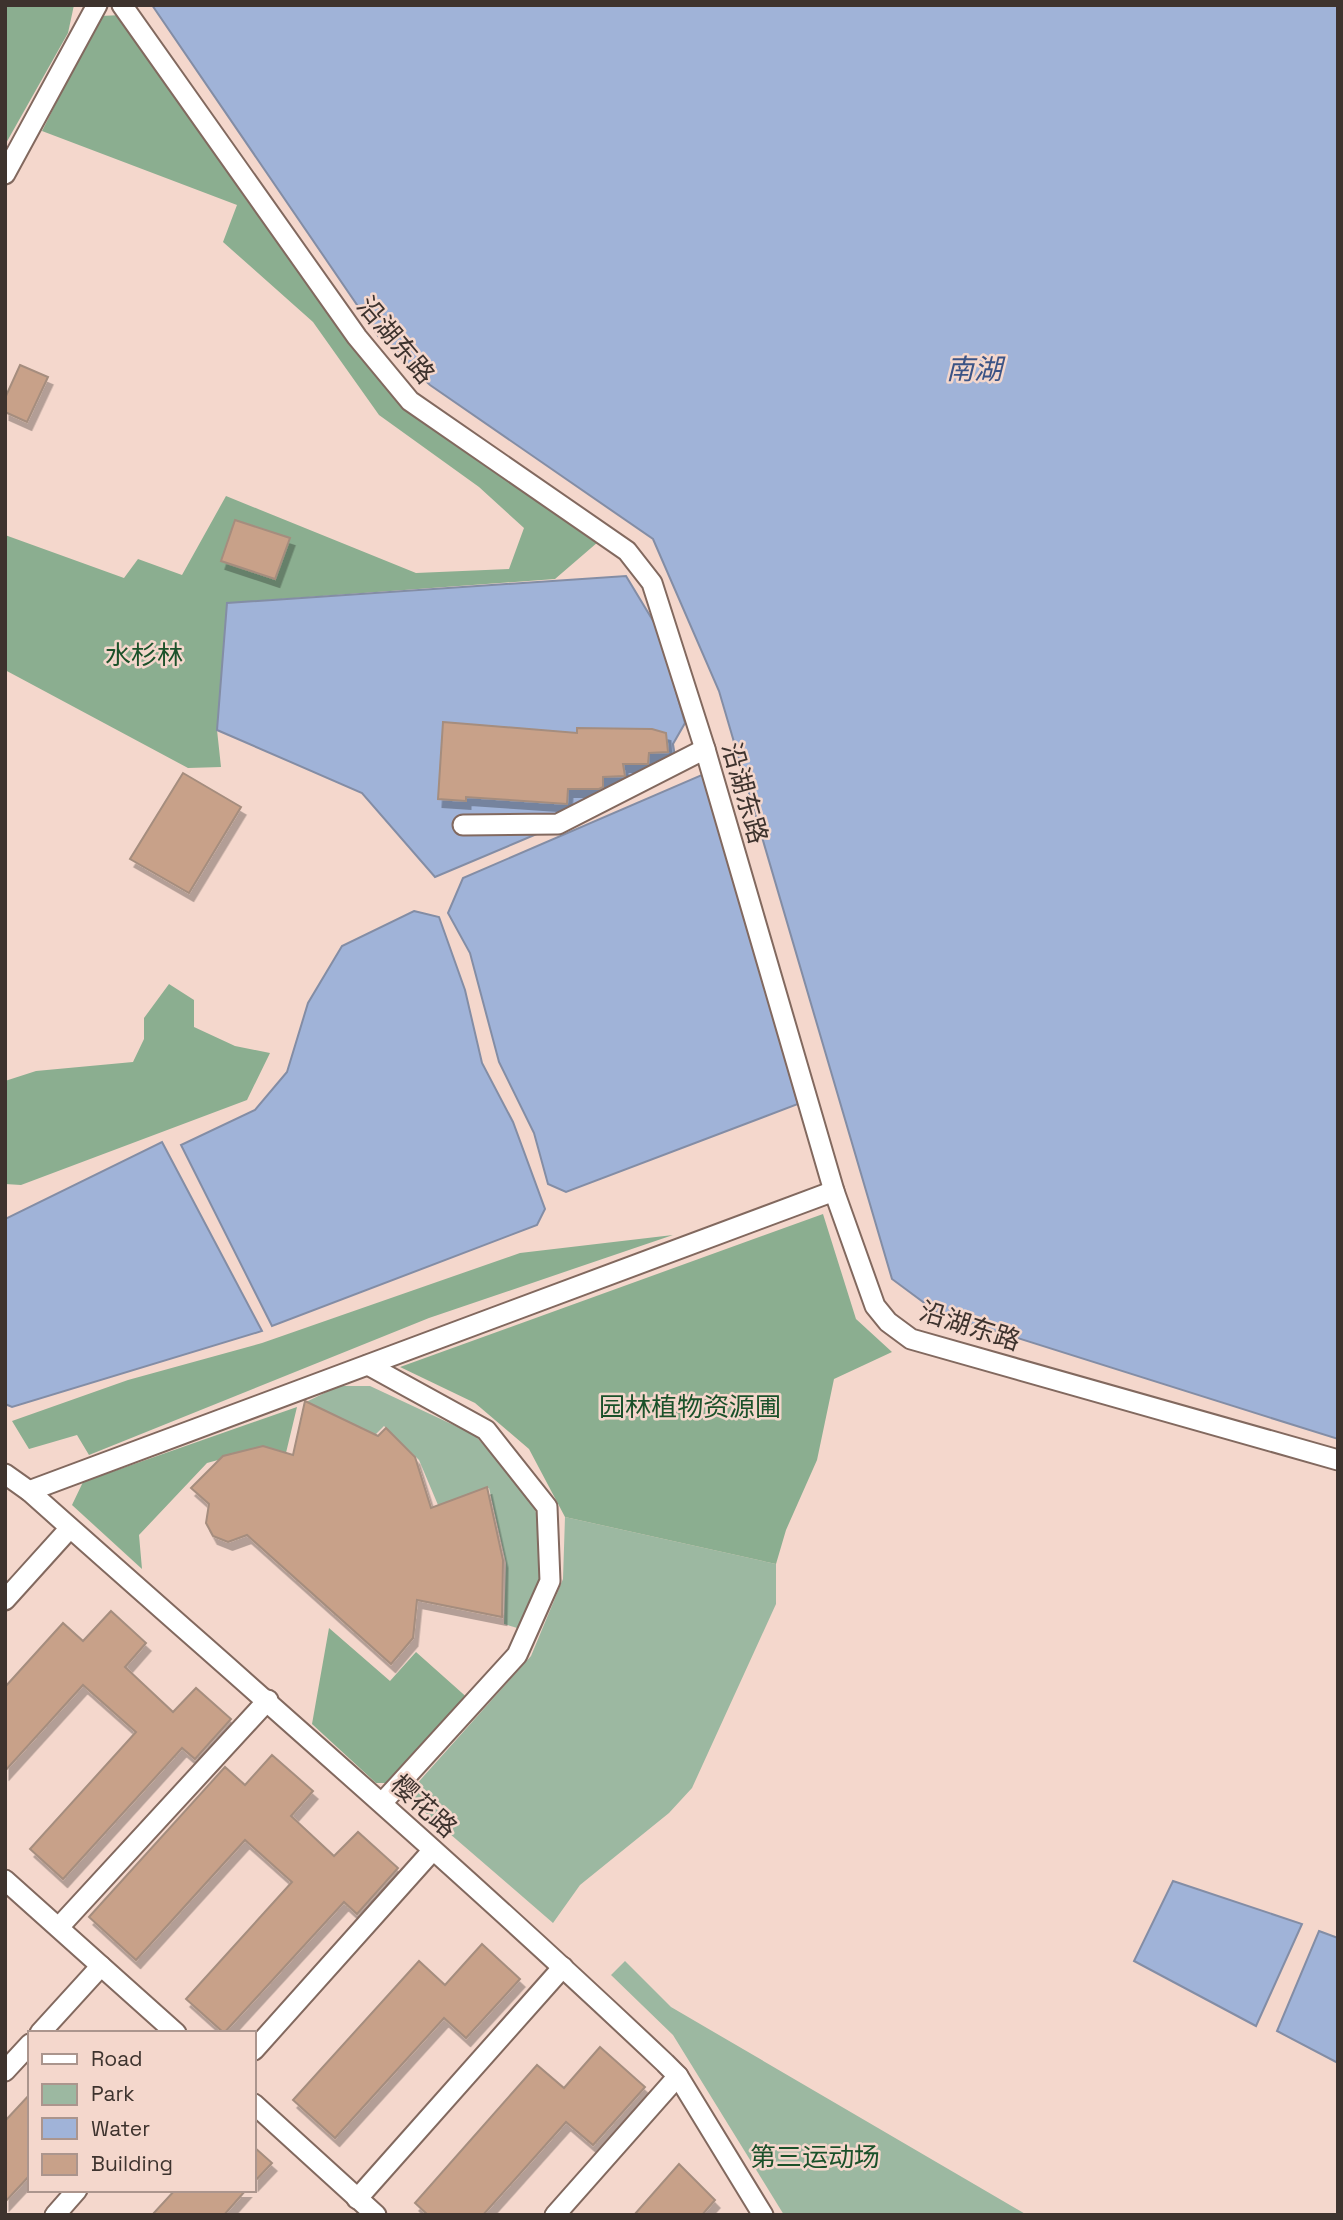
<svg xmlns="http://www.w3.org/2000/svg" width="1343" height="2220" font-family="'Space Grotesk','Noto Sans SC',sans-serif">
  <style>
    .green { fill: #9cb8a1 }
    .forest { fill: #8bae90 }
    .water { fill: #a0b3d8; stroke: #838da5; stroke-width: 2 }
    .building { fill: #c8a189; stroke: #a58d7e; stroke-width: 2; filter: url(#shadow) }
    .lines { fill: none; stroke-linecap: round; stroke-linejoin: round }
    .minor-casing { stroke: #82695f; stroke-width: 23 }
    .minor { stroke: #fff; stroke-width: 19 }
    .labels { text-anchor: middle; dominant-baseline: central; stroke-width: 5; stroke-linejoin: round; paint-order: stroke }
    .street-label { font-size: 26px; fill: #3e332e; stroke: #f4d7cc }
    .park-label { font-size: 26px; fill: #1b512a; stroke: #f4d7cc }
    .water-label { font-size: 28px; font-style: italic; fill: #3b5385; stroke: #f4d7cc }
  </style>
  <defs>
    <filter id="shadow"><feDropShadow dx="4.5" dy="8" stdDeviation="0" flood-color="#0004"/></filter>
  </defs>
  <rect width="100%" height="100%" fill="#f4d7cc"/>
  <g class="green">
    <path d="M339 1386H370L475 1435 535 1506 545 1580 524 1630 504 1624 506 1563 489 1488 438 1505 419 1460 384 1426 374 1436 306 1402Z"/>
    <path d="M565 1517 776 1564V1604L692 1788 669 1813 580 1885 553 1923 406 1796 531 1656 563 1579Z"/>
    <path d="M625 1961 671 2007 1027 2215H784L673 2035 611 1975Z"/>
  </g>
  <g class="forest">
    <path d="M5 5H74L68 33 5 145Z"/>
    <path d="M122 15 247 201 404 407 598 542 555 579 227 603 217 730 221 767 188 768 5 670V535L124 578 138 559 182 575 226 496 416 573 509 569 524 528 479 487 379 415 313 322 223 242 237 205 42 131 100 16Z"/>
    <path d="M169 984 194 1000V1027L235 1046 270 1053 247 1100 21 1185 5 1184V1081L36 1071 133 1062 144 1039V1018Z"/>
    <path d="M823 1214 856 1319 892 1352 834 1379 817 1460 786 1530 776 1564 565 1517 529 1449 475 1403 400 1367Z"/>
    <path d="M673 1235 429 1318 89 1455 77 1435 29 1449 12 1421 128 1380 262 1343 520 1253Z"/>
    <path d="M297 1407 285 1457 255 1450 207 1463 139 1535 142 1569 72 1505 83 1482Z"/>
    <path d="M329 1628 390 1681 416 1652 471 1701 398 1783H376L312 1724Z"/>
  </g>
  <g class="water">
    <path d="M152 5H1338V1439L938 1313 892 1279 719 691 653 539 430 385 379 337Z"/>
    <path d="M626 576 658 629 685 723 673 744 677 769 558 825 435 877 362 793 217 730 227 603Z"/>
    <path d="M704 774 798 1104 566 1192 548 1184 534 1133 499 1062 470 953 448 913 463 878Z"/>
    <path d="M414 911 439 917 465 990 482 1063 513 1122 545 1209 537 1225 272 1326 181 1145 255 1110 287 1072 308 1003 342 946Z"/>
    <path d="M162 1142 262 1331 12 1407 5 1404V1219Z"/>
    <path d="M1173 1881 1302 1924 1256 2026 1134 1961Z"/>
    <path d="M1319 1931 1338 1938V2063L1277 2031Z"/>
  </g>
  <g class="building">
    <path d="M20 365 48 377 27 422 5 412V398Z"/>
    <path d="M235 520 290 538 275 579 221 561Z"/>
    <path d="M443 722 577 733V728L652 729 666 733 668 752 649 753 648 764H623L625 776 603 777V787L599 789H568L567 804 466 797V801L438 799Z"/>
    <path d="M183 773 241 807 189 893 130 859Z"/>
    <path d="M305 1401 378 1436 386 1428 415 1457 431 1508 487 1487 503 1560 502 1617 417 1600 413 1638 391 1664 247 1535 228 1542 213 1536 206 1523 209 1504 191 1488 223 1456 263 1446 293 1455Z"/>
    <path d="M111 1611 146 1643 125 1667 173 1712 196 1688 231 1719 195 1759 182 1748 63 1879 30 1849 136 1732 83 1685 5 1771V1687L63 1623 83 1641Z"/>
    <path d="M272 1755 313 1791 291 1816 334 1856 358 1832 398 1868 357 1914 344 1902 224 2033 186 1999 292 1882 245 1840 136 1960 89 1917 225 1767 245 1785Z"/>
    <path d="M482 1944 520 1979 466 2038 444 2018 335 2138 293 2100 419 1961 445 1985Z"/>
    <path d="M600 2047 645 2087 593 2145 566 2122 483 2215H428L415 2203 537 2065 564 2088Z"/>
    <path d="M30 2094V2175L5 2202V2121Z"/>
    <path d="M254 2147 272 2163 254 2182Z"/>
    <path d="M679 2164 715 2200 702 2215H634Z"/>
    <path d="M175 2190H246L224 2215H152Z"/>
  </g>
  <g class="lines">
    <g class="minor-casing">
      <g id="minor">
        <path d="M122 5 357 337 410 401 627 551 652 583 705 749 834 1191 875 1306 888 1322 911 1339 1338 1460"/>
        <path d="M5 174 97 5"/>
        <path d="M463 825 558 824 705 749"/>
        <path d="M368 1365 486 1430 547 1507 550 1581 517 1655 382 1803"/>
        <path d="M5 1474 29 1491C242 1681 458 1867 665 2063L678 2076 763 2215"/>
        <path d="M29 1491 834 1191"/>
        <path d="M5 1600 70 1528"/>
        <path d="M5 1880 176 2033"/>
        <path d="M59 1927 268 1700"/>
        <path d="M40 2033 101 1966"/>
        <path d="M254 2050 433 1850"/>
        <path d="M5 2071 30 2044"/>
        <path d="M254 2104 376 2215"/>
        <path d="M357 2199 563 1967"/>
        <path d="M55 2215 77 2190"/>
        <path d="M555 2215 678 2076"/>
      </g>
    </g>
    <use href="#minor" class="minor"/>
  </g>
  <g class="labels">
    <g class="street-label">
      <text transform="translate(396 340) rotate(50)">沿湖东路</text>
      <text transform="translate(745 793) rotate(74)">沿湖东路</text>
      <text transform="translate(970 1326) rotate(18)">沿湖东路</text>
      <text transform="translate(424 1806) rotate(42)">樱花路</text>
    </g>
    <g class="park-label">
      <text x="144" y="655">水杉林</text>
      <text x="690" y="1407">园林植物资源圃</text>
      <text x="815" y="2157">第三运动场</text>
    </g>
    <g class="water-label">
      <text x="974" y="369">南湖</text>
    </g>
  </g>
  <rect width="1343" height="2220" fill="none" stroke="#3e332e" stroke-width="14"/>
  <rect x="28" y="2031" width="228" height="161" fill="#f4d7cc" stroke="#ab958d" stroke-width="2"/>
  <rect x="42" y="2054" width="35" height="10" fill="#ffffff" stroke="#ab958d" stroke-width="2"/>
  <text x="91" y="2066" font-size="21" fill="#3e332e">Road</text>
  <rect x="42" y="2084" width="35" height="21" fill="#9cb8a1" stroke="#ab958d" stroke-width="2"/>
  <text x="91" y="2101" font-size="21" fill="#3e332e">Park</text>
  <rect x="42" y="2118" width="35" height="21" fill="#a0b3d8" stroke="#ab958d" stroke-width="2"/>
  <text x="91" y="2136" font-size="21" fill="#3e332e">Water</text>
  <rect x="42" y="2154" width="35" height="21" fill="#c8a189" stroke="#ab958d" stroke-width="2"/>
  <text x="91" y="2171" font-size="21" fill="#3e332e">Building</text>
</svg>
